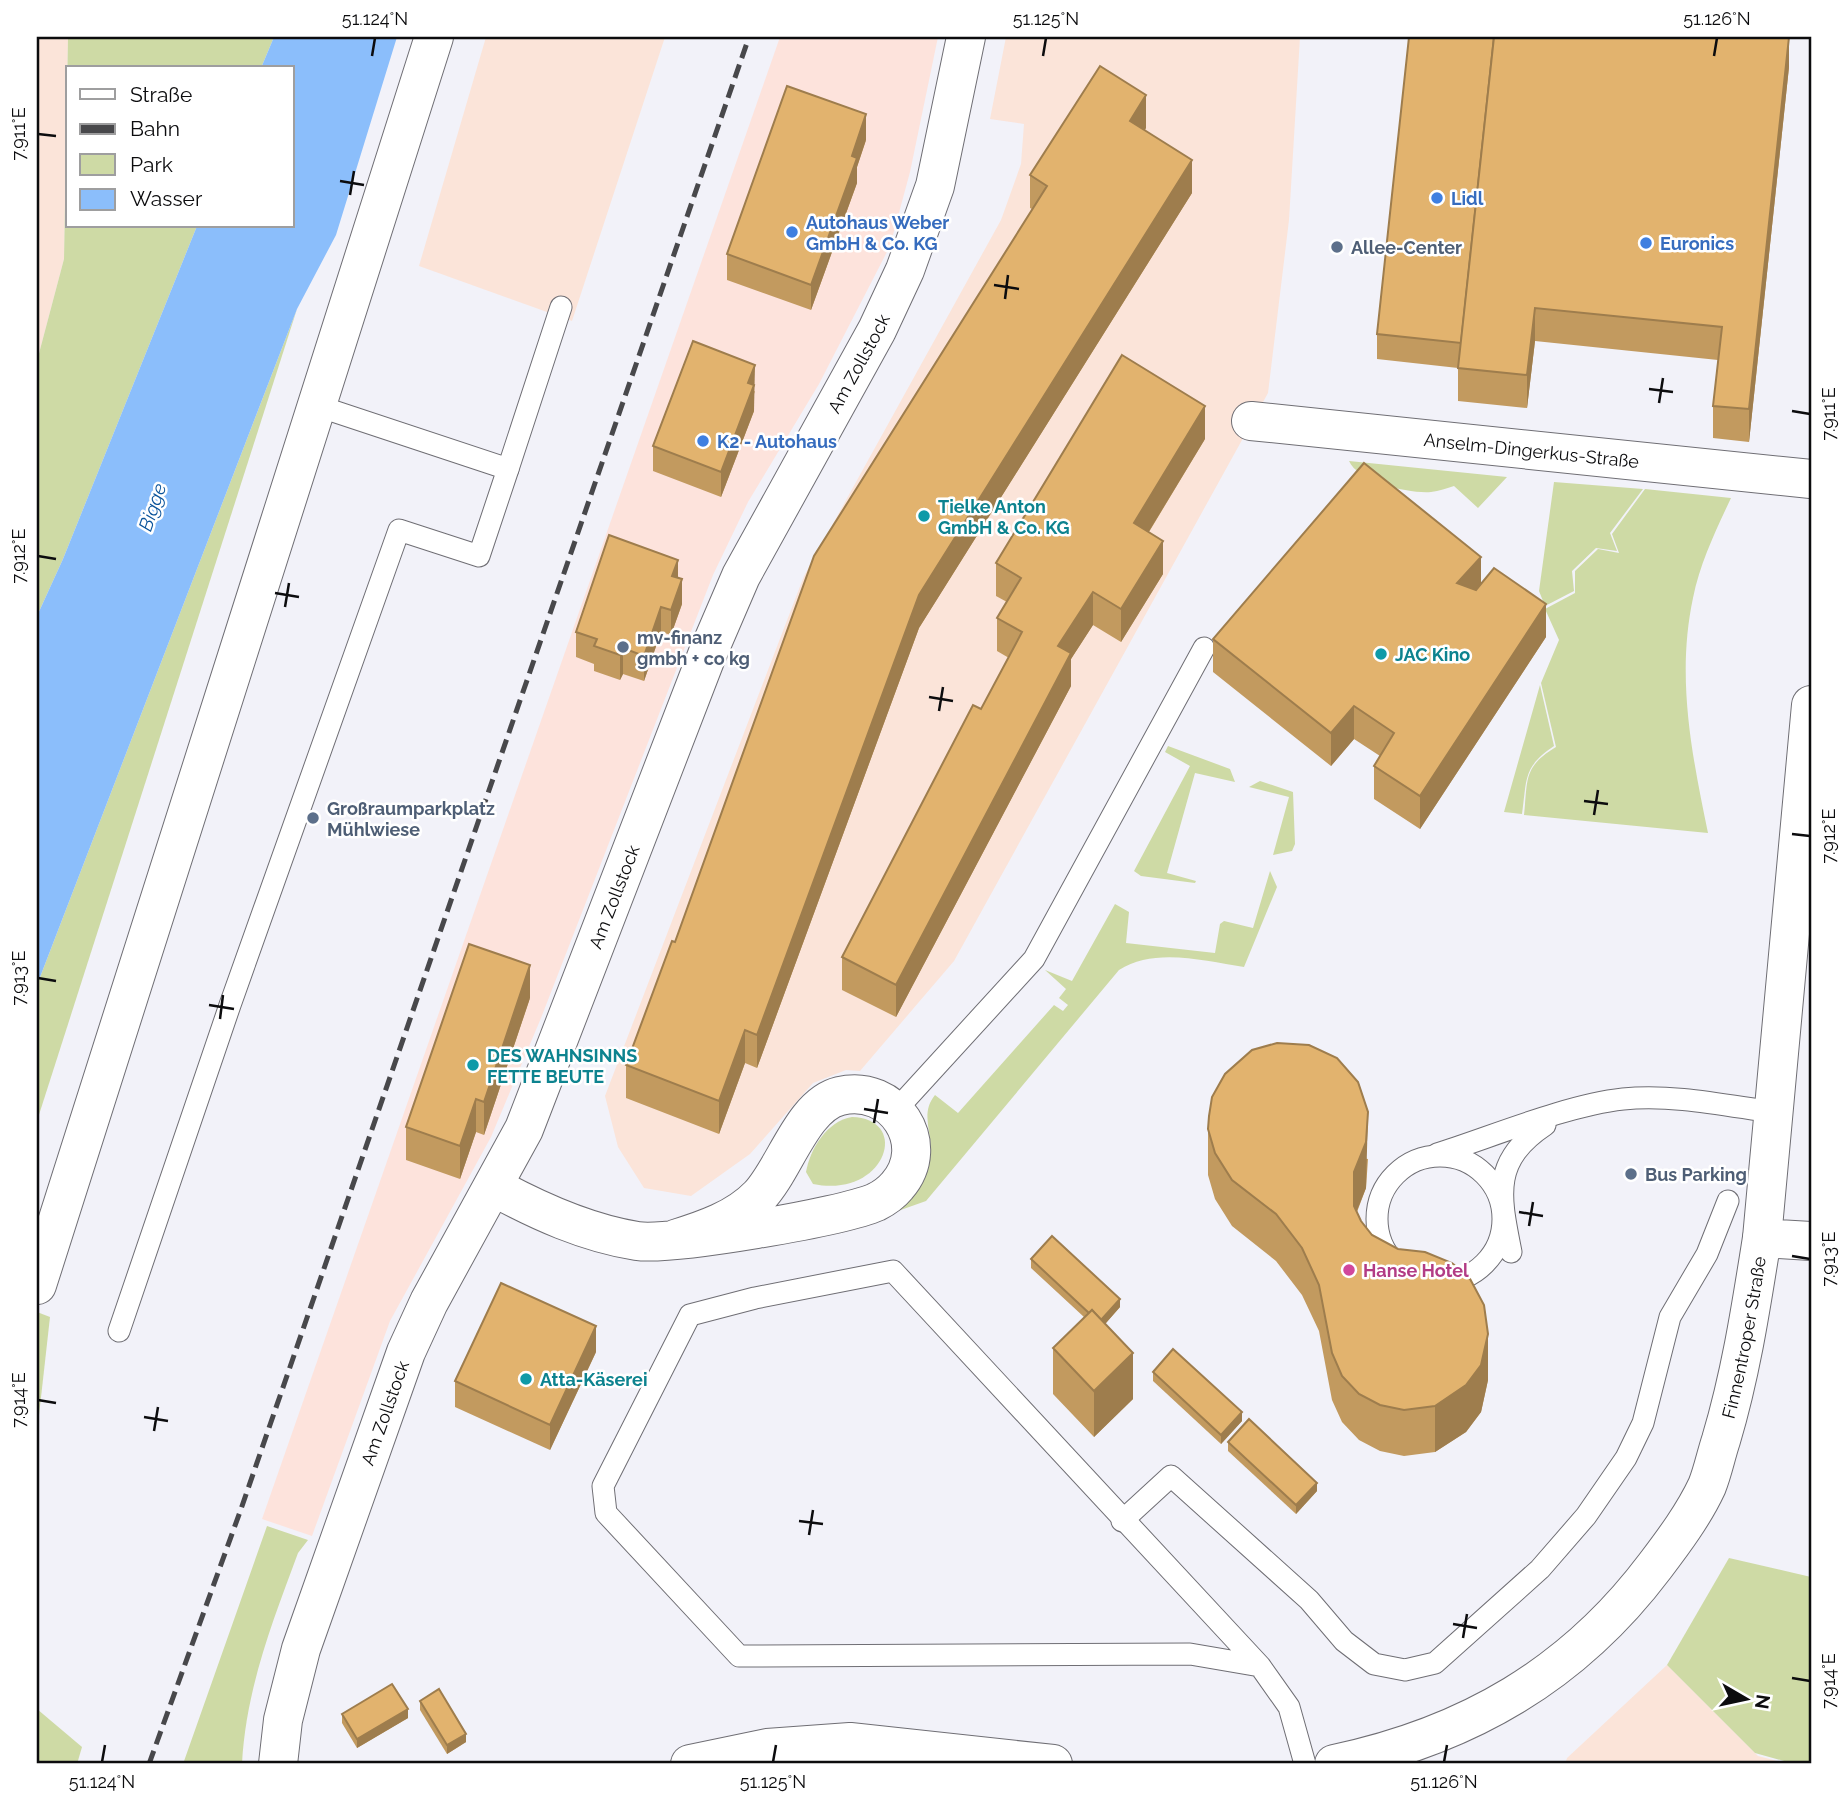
<svg xmlns="http://www.w3.org/2000/svg" width="1848" height="1801" font-family="Raleway,sans-serif">
  <style>
    .commercial { fill: #fde3dc }
    .industrial { fill: #fbe4d9 }
    .green { fill: #cedaa5 }
    .water { fill: #8bbefb }
    .lines { fill: none; stroke-linecap: round; stroke-linejoin: round }
    .service-casing { stroke: #6f6e74; stroke-width: 23 }
    .minor-casing { stroke: #6f6e74; stroke-width: 40 }
    .tertiary-casing { stroke: #6f6e74; stroke-width: 40 }
    .secondary-casing { stroke: #6f6e74; stroke-width: 40 }
    .service { stroke: #fff; stroke-width: 21 }
    .minor { stroke: #fff; stroke-width: 38 }
    .tertiary { stroke: #fff; stroke-width: 38 }
    .secondary { stroke: #fff; stroke-width: 38 }
    .rail { stroke: #48484b; stroke-width: 5; stroke-dasharray: 14 7; stroke-linecap: butt }
    .wall { fill: #c29a5f }
    .shaded-wall { fill: #9e7d4d }
    .building { fill: #e2b36e; stroke: #9e7d4d; stroke-width: 2 }
    .ticks { fill: none; stroke: #0c0c0e; stroke-width: 2.5 }
    .shop-dot { fill: #3f7fe0; stroke: #fff; stroke-width: 2.5 }
    .service-dot { fill: #5c6f8a; stroke: #fff; stroke-width: 2.5 }
    .culture-dot { fill: #0f9aa8; stroke: #fff; stroke-width: 2.5 }
    .hotel-dot { fill: #d1479c; stroke: #fff; stroke-width: 2.5 }
    .labels { text-anchor: middle; dominant-baseline: central; stroke-width: 5; stroke-linejoin: round; paint-order: stroke }
    .shop-label { font-size: 18px; font-weight: bold; fill: #366cbe; stroke: #fff; text-anchor: start }
    .service-label { font-size: 18px; font-weight: bold; fill: #4e5e75; stroke: #fff; text-anchor: start }
    .street-label { font-size: 18px; fill: #0c0c0e; stroke: #fff }
    .culture-label { font-size: 18px; font-weight: bold; fill: #0d838f; stroke: #fff; text-anchor: start }
    .hotel-label { font-size: 18px; font-weight: bold; fill: #b23c85; stroke: #fff; text-anchor: start }
    .water-label { font-size: 19px; font-style: italic; fill: #0b549b; stroke: #fff }
    .neatline { fill: none; stroke: #0c0c0e; stroke-width: 2.5 }
    .ticks-label { font-size: 18px; text-anchor: middle; fill: #0c0c0e }
  </style>
  <rect width="100%" height="100%" fill="#f2f2f9"/>
  <path class="commercial" d="M780 37H938L910 172 890 246 819 384 748 502 713 575 541 1018 491 1137 390 1321 312 1536 262 1519Z"/>
  <g class="industrial">
    <path d="M37 37H68L64 259 37 361Z"/>
    <path d="M486 37H665L572 321 419 266Z"/>
    <path d="M1006 37H1300L1289 220 1268 393 954 961 860 1071 846 1070 813 1083 750 1154 691 1196 644 1188 618 1147 605 1096 804 576 1001 220 1021 164 1024 124 990 119Z"/>
    <path d="M1667 1665 1758 1756 1788 1764H1565L1567 1758Z"/>
  </g>
  <g class="green">
    <path d="M68 37H274L261 68H68V226H197L63 559 37 616V361L64 259Z"/>
    <path d="M297 309 37 1121V985Z"/>
    <path d="M1349 461 1507 477 1478 508 1454 486C1447 488 1439 491 1431 492 1410 494 1358 482 1349 461Z"/>
    <path d="M1554 482 1643 489 1610 533 1617 551 1596 548 1572 571 1574 591 1545 606 1539 591Z"/>
    <path d="M1645 489 1731 498C1716 530 1700 563 1693 598 1676 678 1692 755 1708 833L1524 815C1528 779 1523 767 1556 747L1541 683 1559 640 1545 609 1575 593V571L1598 549 1619 553 1612 534Z"/>
    <path d="M1540 685 1554 746C1523 767 1527 778 1522 814L1504 812Z"/>
    <path d="M1168 746 1230 769 1235 782 1195 773 1167 873 1196 881 1195 883 1141 876 1134 871 1190 766 1165 752Z"/>
    <path d="M1260 781 1293 792 1295 844 1292 851 1273 855 1289 797 1249 787Z"/>
    <path d="M1270 871 1277 887 1244 967C1204 961 1155 947 1119 970L926 1201 881 1217C893 1204 922 1179 928 1164 938 1140 917 1117 935 1095L958 1113 1054 1005 1063 1011 1068 1005 1059 998 1066 989 1045 970 1072 981 1115 904 1129 912 1126 943 1215 953 1220 924 1224 921 1253 928Z"/>
    <path d="M852 1117C912 1119 885 1199 813 1184L806 1172C810 1149 827 1121 852 1117Z"/>
    <path d="M37 1312 50 1317 37 1433Z"/>
    <path d="M267 1526 308 1540 298 1553C272 1623 246 1689 242 1764H183Z"/>
    <path d="M1729 1558 1811 1577V1764H1795L1755 1753 1667 1665Z"/>
    <path d="M37 1709 82 1747 77 1764H37Z"/>
  </g>
  <path class="water" d="M274 37H397L336 235 297 309 37 985V616L63 559 197 226H292V68H261Z"/>
  <g class="lines">
    <g class="service-casing">
      <g id="service">
        <path d="M508 469 561 307"/>
        <path d="M896 1110 1034 959 1204 648"/>
        <path d="M1437 1154C1491 1137 1567 1105 1623 1099 1672 1094 1723 1105 1772 1112"/>
        <circle cx="1440" cy="1219" r="63"/>
        <path d="M1511 1252C1500 1196 1491 1161 1545 1125"/>
        <path d="M119 1331 230 1005 399 530 479 556 508 469 318 406"/>
        <path d="M1122 1521 1171 1476 1309 1600 1344 1641 1374 1664 1405 1670 1435 1663 1540 1569 1586 1516 1626 1458 1643 1423 1670 1317 1707 1254 1728 1201"/>
        <path d="M1260 1666 1190 1654 739 1656 606 1513 603 1486 690 1315 755 1298 893 1271 1260 1666 1289 1707 1305 1764"/>
      </g>
    </g>
    <g class="minor-casing">
      <g id="minor">
        <path id="s1" d="M1251 421 1811 479"/>
        <path d="M494 1187C538 1211 586 1233 637 1241 672 1246 842 1217 876 1202 884 1198 892 1192 897 1186 934 1144 893 1083 840 1096 802 1105 785 1169 759 1196 737 1219 704 1230 675 1239"/>
        <path d="M690 1764 767 1748 850 1742 1053 1764"/>
        <path id="s2" d="M1334 1764C1467 1736 1573 1675 1655 1566 1674 1541 1694 1514 1707 1486 1713 1471 1716 1455 1721 1440 1741 1373 1751 1307 1762 1238"/>
      </g>
    </g>
    <g class="tertiary-casing">
      <g id="tertiary">
        <path d="M1811 705 1762 1238 1811 1241"/>
        <path id="s3" d="M278 1764 283 1720 301 1649 406 1352 429 1302 524 1129 707 655 741 576 877 330 905 270 935 186 966 37"/>
      </g>
    </g>
    <g class="secondary-casing">
      <path id="secondary" d="M37 1285 434 37"/>
    </g>
    <use href="#service" class="service"/>
    <use href="#minor" class="minor"/>
    <use href="#tertiary" class="tertiary"/>
    <use href="#secondary" class="secondary"/>
    <path class="rail" d="M149 1764 241 1509 749 37"/>
  </g>
  <g class="wall">
    <path d="M1789 67 1749 442 1713 438V406L1718 360 1535 341 1527 408 1458 401V368L1377 359V334Z"/>
    <path d="M1146 128 1145 130 1192 193 919 628 757 1068 745 1063 719 1134 626 1098V1065L675 942 1032 209 1030 208V175Z"/>
    <path d="M866 140 857 167V183L811 310 727 280V254Z"/>
    <path d="M755 391 754 394V411L721 497 653 471V446Z"/>
    <path d="M1205 439 1149 532 1163 574 1121 642 1093 625 1071 659V686L896 1017 842 990V957L981 709 1009 658 997 651V618L1007 602 996 596V563Z"/>
    <path d="M678 578 682 604 671 635 661 632 644 681 623 674 620 680 594 671V664L576 657V632Z"/>
    <path d="M1481 584 1546 637 1420 829 1374 799V766L1380 756 1354 739 1331 766 1213 672V639Z"/>
    <path d="M530 998 484 1135 476 1132 460 1179 406 1160V1127Z"/>
    <path d="M1208 1129 1368 1159 1366 1188 1357 1212 1361 1221 1488 1380 1481 1412 1466 1432 1435 1452 1404 1456 1380 1451 1359 1440 1342 1422 1332 1400 1319 1331 1302 1295 1276 1261 1232 1226 1215 1199 1208 1175Z"/>
    <path d="M1031 1259 1120 1307 1105 1324 1133 1399 1094 1437 1053 1394V1348L1084 1317 1031 1268Z"/>
    <path d="M596 1352 550 1450 455 1407V1381Z"/>
    <path d="M1153 1372 1242 1421 1221 1444 1153 1381Z"/>
    <path d="M1228 1442 1317 1491 1296 1514 1228 1451Z"/>
    <path d="M420 1701 466 1742 447 1754 420 1710Z"/>
    <path d="M342 1714 408 1718 357 1748 342 1723Z"/>
  </g>
  <g class="shaded-wall">
    <path d="M1789 37V67L1749 442V409Z"/>
    <path d="M1146 95V128L1130 154V121Z"/>
    <path d="M866 114V140L857 167V183L811 310V285L852 156Z"/>
    <path d="M1192 160V193L919 628 757 1068V1035L919 595Z"/>
    <path d="M1535 308V341L1527 408V375Z"/>
    <path d="M755 365 754 411 721 497V472L748 383Z"/>
    <path d="M1205 406V439L1134 556V523Z"/>
    <path d="M1163 541V574L1121 642V609Z"/>
    <path d="M1481 557V590L1457 616V583Z"/>
    <path d="M678 560V585L672 576Z"/>
    <path d="M682 579V604L671 635V610Z"/>
    <path d="M1093 592V625L1071 659V686L896 1017V985L1058 646Z"/>
    <path d="M1546 604V637L1420 829V796Z"/>
    <path d="M661 607V632L644 681V656Z"/>
    <path d="M623 648V674L620 680V655Z"/>
    <path d="M1354 706V739L1331 766V733Z"/>
    <path d="M530 965V998L484 1135V1102Z"/>
    <path d="M745 1030V1063L719 1134V1101Z"/>
    <path d="M476 1099V1132L460 1179V1146Z"/>
    <path d="M1368 1112 1366 1188 1354 1218V1172Z"/>
    <path d="M1120 1299V1307L1099 1331V1322Z"/>
    <path d="M596 1326V1352L550 1450V1425Z"/>
    <path d="M1488 1334V1380L1481 1412 1466 1432 1435 1452V1406Z"/>
    <path d="M1133 1353V1399L1094 1437V1391Z"/>
    <path d="M1242 1412V1421L1221 1444V1435Z"/>
    <path d="M1317 1483V1491L1296 1514V1505Z"/>
    <path d="M408 1709V1718L357 1748V1739Z"/>
    <path d="M466 1734V1742L447 1754V1745Z"/>
  </g>
  <g class="building">
    <path d="M1409 37H1494L1461 343 1377 334Z"/>
    <path d="M1494 37H1789L1749 409 1713 406 1722 327 1535 308 1527 375 1458 368Z"/>
    <path d="M1100 66 1146 95 1130 121 1192 160 919 595 757 1035 745 1030 719 1101 626 1065 672 941 675 942 814 556 1047 186 1030 175Z"/>
    <path d="M787 86 866 114 852 156 857 158 811 285 727 254Z"/>
    <path d="M693 341 755 365 748 383 754 385 721 472 653 446Z"/>
    <path d="M1122 355 1205 406 1134 523 1163 541 1121 609 1093 592 1058 646 1071 653 896 985 842 957 973 705 981 709 1022 632 997 618 1021 578 996 563Z"/>
    <path d="M1364 463 1481 557 1457 583 1476 590 1494 568 1546 604 1420 796 1374 766 1394 733 1354 706 1331 733 1213 639Z"/>
    <path d="M609 535 678 560 672 576 682 579 671 610 661 607 644 656 623 648 620 655 594 646 597 639 576 632Z"/>
    <path d="M469 944 530 965 484 1102 476 1099 460 1146 406 1127Z"/>
    <path d="M1277 1043 1309 1045 1337 1058 1358 1082 1368 1112 1366 1142 1354 1172V1206L1361 1221 1372 1235 1398 1249 1425 1252 1452 1263 1469 1277 1484 1305 1488 1334 1481 1365 1466 1385 1435 1406 1404 1410 1380 1405 1359 1394 1342 1376 1332 1353 1319 1285 1302 1248 1276 1214 1232 1180 1215 1153 1208 1129 1209 1116 1212 1097 1225 1074 1252 1050Z"/>
    <path d="M1052 1236 1120 1299 1101 1320 1092 1310 1089 1313 1031 1259Z"/>
    <path d="M501 1283 596 1326 550 1425 455 1381Z"/>
    <path d="M1092 1310 1133 1353 1094 1391 1053 1348Z"/>
    <path d="M1173 1349 1242 1412 1221 1435 1153 1372Z"/>
    <path d="M1249 1419 1317 1483 1296 1505 1228 1442Z"/>
    <path d="M392 1684 408 1709 357 1739 342 1714Z"/>
    <path d="M439 1689 466 1734 447 1745 420 1701Z"/>
  </g>
  <path class="ticks" d="M372 56 375 38M1043 56 1046 38M1714 56 1717 38M38 134 56 136M340 181 364 185M350 195 354 171M994 285 1019 289M1005 299 1008 275M1649 389 1673 392M1659 403 1663 378M1792 411 1810 414M38 556 56 559M275 593 299 597M285 607 289 583M929 697 953 701M939 711 943 687M1584 801 1608 804M1594 815 1598 790M1792 834 1810 836M38 978 56 981M209 1005 234 1009M220 1019 223 995M864 1109 888 1113M874 1123 878 1099M1519 1212 1543 1216M1529 1226 1533 1202M1792 1256 1810 1259M38 1400 56 1403M144 1417 168 1421M154 1431 158 1407M799 1521 823 1524M809 1535 813 1510M1453 1624 1477 1628M1463 1638 1467 1614M1792 1678 1810 1681M102 1762 105 1745M773 1762 776 1745M1444 1762 1447 1745"/>
  <g class="shop-dot">
    <circle cx="1437" cy="198" r="7"/>
    <circle cx="792" cy="232" r="7"/>
    <circle cx="1646" cy="243" r="7"/>
    <circle cx="703" cy="441" r="7"/>
  </g>
  <g class="service-dot">
    <circle cx="1337" cy="247" r="7"/>
    <circle cx="623" cy="647" r="7"/>
    <circle cx="313" cy="818" r="7"/>
    <circle cx="1631" cy="1174" r="7"/>
  </g>
  <g class="culture-dot">
    <circle cx="924" cy="516" r="7"/>
    <circle cx="1381" cy="654" r="7"/>
    <circle cx="473" cy="1065" r="7"/>
    <circle cx="526" cy="1379" r="7"/>
  </g>
  <circle class="hotel-dot" cx="1349" cy="1270" r="7"/>
  <g class="labels">
    <g class="shop-label">
      <text x="1451" y="198">Lidl</text>
      <text x="806" y="222">Autohaus Weber<tspan x="806" dy="21">GmbH &amp; Co. KG</tspan></text>
      <text x="1660" y="243">Euronics</text>
      <text x="717" y="441">K2 - Autohaus</text>
    </g>
    <g class="service-label">
      <text x="1351" y="247">Allee-Center</text>
      <text x="637" y="637">mv-finanz<tspan x="637" dy="21">gmbh + co kg</tspan></text>
      <text x="327" y="808">Großraumparkplatz<tspan x="327" dy="21">Mühlwiese</tspan></text>
      <text x="1645" y="1174">Bus Parking</text>
    </g>
    <g class="street-label">
      <text stroke="none"><textPath href="#s3" startOffset="1522">Am Zollstock</textPath></text>
      <text stroke="none"><textPath href="#s1" startOffset="282">Anselm-Dingerkus-Straße</textPath></text>
      <text stroke="none"><textPath href="#s3" startOffset="934">Am Zollstock</textPath></text>
      <text stroke="none"><textPath href="#s2" startOffset="635">Finnentroper Straße</textPath></text>
      <text stroke="none"><textPath href="#s3" startOffset="368">Am Zollstock</textPath></text>
    </g>
    <g class="culture-label">
      <text x="938" y="506">Tielke Anton<tspan x="938" dy="21">GmbH &amp; Co. KG</tspan></text>
      <text x="1395" y="654">JAC Kino</text>
      <text x="487" y="1055">DES WAHNSINNS<tspan x="487" dy="21">FETTE BEUTE</tspan></text>
      <text x="540" y="1379">Atta-Käserei</text>
    </g>
    <g class="hotel-label">
      <text x="1363" y="1270">Hanse Hotel</text>
    </g>
    <g class="water-label">
      <text transform="translate(152 507) rotate(-71)">Bigge</text>
    </g>
  </g>
  <rect width="1848" height="1801" fill="none" stroke="#ffffff" stroke-width="77"/>
  <rect x="66" y="66" width="228" height="161" fill="#ffffff" stroke="#9e9e9f" stroke-width="2"/>
  <rect x="80" y="89" width="35" height="10" fill="#ffffff" stroke="#9e9e9f" stroke-width="2"/>
  <text x="130" y="102" font-size="21" fill="#0c0c0e">Straße</text>
  <rect x="80" y="124" width="35" height="10" fill="#48484b" stroke="#9e9e9f" stroke-width="2"/>
  <text x="130" y="136" font-size="21" fill="#0c0c0e">Bahn</text>
  <rect x="80" y="154" width="35" height="21" fill="#cedaa5" stroke="#9e9e9f" stroke-width="2"/>
  <text x="130" y="172" font-size="21" fill="#0c0c0e">Park</text>
  <rect x="80" y="189" width="35" height="21" fill="#8bbefb" stroke="#9e9e9f" stroke-width="2"/>
  <text x="130" y="206" font-size="21" fill="#0c0c0e">Wasser</text>
  <g transform="translate(1746 1699) rotate(99)" stroke="#ffffff" stroke-width="5" paint-order="stroke">
  <path d="M0-5L12 26L0 18L-12 26Z" fill="#0c0c0e"/>
  <text y="-10" font-size="19" font-weight="bold" text-anchor="middle" fill="#0c0c0e">N</text>
  </g>
  <rect x="38" y="38" width="1772" height="1724" class="neatline"/>
  <g class="ticks-label">
    <text x="375" y="25">51.124°N</text>
    <text x="1046" y="25">51.125°N</text>
    <text x="1717" y="25">51.126°N</text>
    <text transform="translate(19 134) rotate(-90)" y="6">7.911°E</text>
    <text transform="translate(1829 414) rotate(-90)" y="6">7.911°E</text>
    <text transform="translate(19 556) rotate(-90)" y="6">7.912°E</text>
    <text transform="translate(1829 836) rotate(-90)" y="6">7.912°E</text>
    <text transform="translate(19 978) rotate(-90)" y="6">7.913°E</text>
    <text transform="translate(1829 1259) rotate(-90)" y="6">7.913°E</text>
    <text transform="translate(19 1400) rotate(-90)" y="6">7.914°E</text>
    <text transform="translate(1829 1681) rotate(-90)" y="6">7.914°E</text>
    <text x="102" y="1788">51.124°N</text>
    <text x="773" y="1788">51.125°N</text>
    <text x="1444" y="1788">51.126°N</text>
  </g>
</svg>
